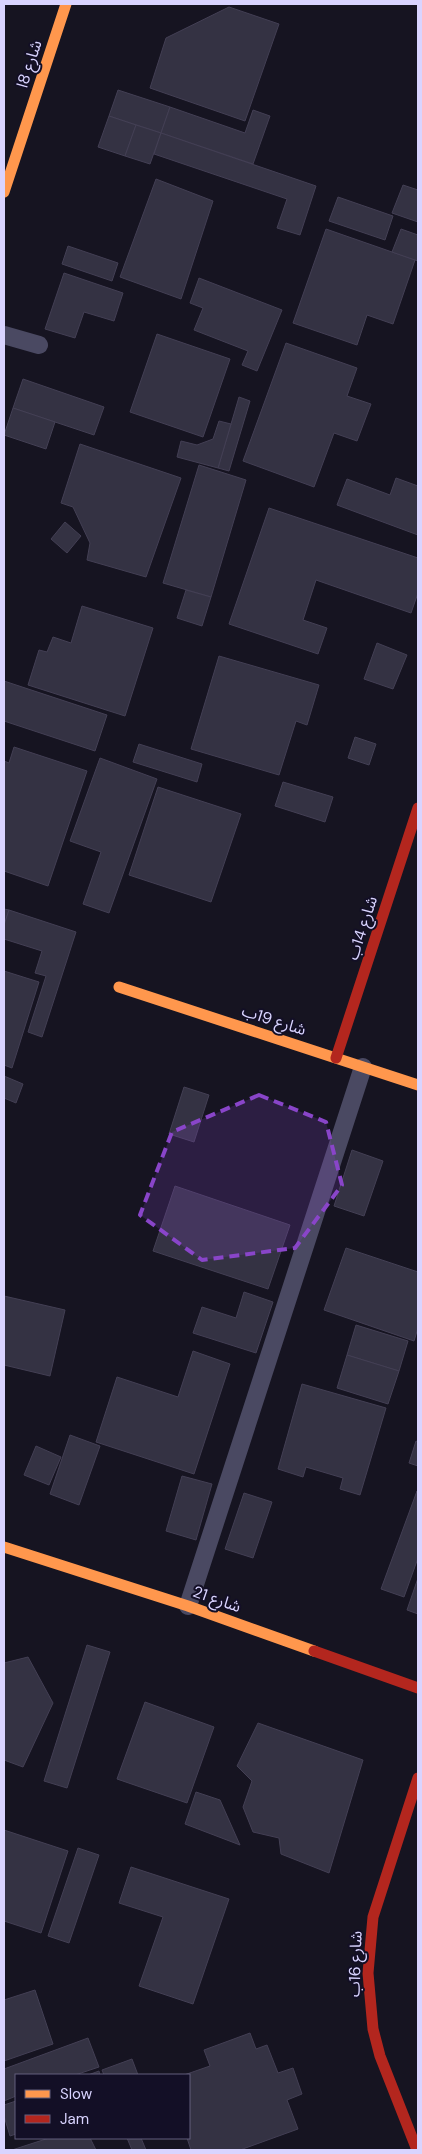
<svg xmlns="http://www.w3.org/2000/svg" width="422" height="2154" font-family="'DM Sans','Noto Sans Arabic',sans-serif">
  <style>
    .building { fill: #343243; stroke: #433f54 }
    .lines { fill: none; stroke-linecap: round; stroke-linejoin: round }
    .lane { stroke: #4a4962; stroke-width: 18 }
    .slow { stroke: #ff974d; stroke-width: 11 }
    .jam { stroke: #b3261e; stroke-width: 11 }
    .marked { fill: #8945c9; fill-opacity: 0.2; stroke: #8945c9; stroke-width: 4; stroke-dasharray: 10 6; stroke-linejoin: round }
    .labels { text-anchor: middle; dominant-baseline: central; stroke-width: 4; stroke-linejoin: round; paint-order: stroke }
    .street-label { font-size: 16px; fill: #d9d4ff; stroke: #130f26 }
  </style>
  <rect width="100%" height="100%" fill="#161421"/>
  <g class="building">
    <path d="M229 7 279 24 245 121 150 88 166 38Z"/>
    <path d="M118 90 170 107 161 133 109 116Z"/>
    <path d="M170 107 245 133 253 110 270 116 253 164 161 133Z"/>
    <path d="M109 116 136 125 125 156 98 147Z"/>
    <path d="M136 125 161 133 150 164 125 156Z"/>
    <path d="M161 133 316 186 300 235 277 228 287 199 154 154Z"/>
    <path d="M156 179 213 201 181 299 120 277Z"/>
    <path d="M403 185 418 190V222L392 213Z"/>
    <path d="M338 197 393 216 385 240 329 221Z"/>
    <path d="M326 229 415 260 393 324 367 315 357 345 293 323Z"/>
    <path d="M401 229 418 235V261L392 252Z"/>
    <path d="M68 246 118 263 112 281 62 264Z"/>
    <path d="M64 273 123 293 114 321 84 312 75 338 45 329Z"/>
    <path d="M199 278 282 310 257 371 242 365 248 351 194 330 203 308 190 303Z"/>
    <path d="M157 334 230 359 203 437 130 412Z"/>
    <path d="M286 343 357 368 347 396 371 404 357 441 334 433 314 487 243 461Z"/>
    <path d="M23 379 104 407 94 435 13 408Z"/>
    <path d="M239 397 250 401 229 471 218 468Z"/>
    <path d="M13 408 55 422 46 449 4 435Z"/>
    <path d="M219 421 231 424 218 468 177 457 181 441 197 445 213 439Z"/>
    <path d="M80 444 181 478 146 577 87 560 90 543 73 507 61 503Z"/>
    <path d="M199 465 246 480 211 597 163 583Z"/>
    <path d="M396 478 418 486V535L337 505 347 479 390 495Z"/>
    <path d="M269 508 418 558V593L411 613 316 580 303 620 327 628 318 654 229 624Z"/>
    <path d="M65 522 81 536 67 553 51 539Z"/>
    <path d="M186 590 211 597 202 626 177 618Z"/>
    <path d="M82 606 153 628 125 716 28 685 39 650 47 652 53 637 71 643Z"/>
    <path d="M377 643 407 655 393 689 364 679Z"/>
    <path d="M219 656 319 685 307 725 296 721 279 775 191 749Z"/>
    <path d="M4 681 107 715 95 751 4 721Z"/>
    <path d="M355 737 376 744 369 765 348 758Z"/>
    <path d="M139 744 202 764 197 782 133 762Z"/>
    <path d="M14 747 87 771 48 886 4 871V761L9 763Z"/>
    <path d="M100 758 157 779 109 913 83 904 101 852 70 841Z"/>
    <path d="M283 782 333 797 325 822 275 806Z"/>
    <path d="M158 787 241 814 211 902 129 875Z"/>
    <path d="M4 909 9 910 4 925Z"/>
    <path d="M9 910 76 932 42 1037 28 1032 46 976 35 973 42 951 4 939V925Z"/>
    <path d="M4 971 39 982 12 1068 4 1065Z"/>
    <path d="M4 1076 23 1084 16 1103 4 1098Z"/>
    <path d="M184 1087 209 1095 194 1142 169 1134Z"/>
    <path d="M352 1150 383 1161 364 1216 334 1206Z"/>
    <path d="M175 1186 290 1225 268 1289 153 1251Z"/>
    <path d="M346 1248 418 1272V1328L414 1341 324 1310Z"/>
    <path d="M244 1292 273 1302 256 1353 193 1333 202 1307 236 1318Z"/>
    <path d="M4 1296 65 1310 50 1376 4 1365Z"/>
    <path d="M356 1325 408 1341 399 1371 347 1355Z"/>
    <path d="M193 1351 230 1364 194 1474 96 1442 117 1377 178 1397Z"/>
    <path d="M347 1355 399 1371 388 1404 337 1388Z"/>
    <path d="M302 1384 386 1408 360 1495 340 1489 343 1478 306 1467 303 1477 278 1469Z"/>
    <path d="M70 1435 100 1446 79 1505 50 1494Z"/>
    <path d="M416 1441 418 1442V1466L409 1463Z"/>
    <path d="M36 1446 61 1457 49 1485 24 1475Z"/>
    <path d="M182 1476 212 1484 196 1540 166 1531Z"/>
    <path d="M417 1491 418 1558 404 1597 381 1589Z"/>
    <path d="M244 1493 272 1502 253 1558 225 1549Z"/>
    <path d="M418 1578V1614L407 1610Z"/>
    <path d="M87 1645 110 1652 67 1788 44 1781Z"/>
    <path d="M28 1657 53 1703 23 1767 4 1760V1663Z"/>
    <path d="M145 1702 214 1727 187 1803 117 1779Z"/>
    <path d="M258 1723 363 1760 329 1873 281 1854 279 1838 253 1832 243 1807 252 1781 237 1766Z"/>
    <path d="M196 1792 220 1800 240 1845 185 1824Z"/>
    <path d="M4 1830 68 1851 41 1933 4 1921Z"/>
    <path d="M78 1848 99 1855 69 1943 48 1936Z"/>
    <path d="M131 1867 229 1899 193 2004 139 1986 163 1917 119 1903Z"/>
    <path d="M35 1990 53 2044 4 2061V2000Z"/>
    <path d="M250 2033 256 2049 267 2045 278 2073 293 2068 302 2094 287 2100 298 2129 240 2150H191L187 2138H189V2075H184L210 2066 204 2050Z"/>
    <path d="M88 2038 99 2067 75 2075H16V2096L4 2101V2069Z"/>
    <path d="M132 2059 138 2075H104L102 2070Z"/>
    <path d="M99 2071 100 2075H88Z"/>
    <path d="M16 2101V2134L10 2136 4 2116V2105Z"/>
    <path d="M49 2138H90L96 2150H12Z"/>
    <path d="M127 2138H141L146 2150H132Z"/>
  </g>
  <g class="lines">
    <g class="lane">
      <path d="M4 335 39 345"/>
      <path d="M188 1606 363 1067"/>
    </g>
    <g class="slow">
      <path d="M4 192 66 4"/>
      <path d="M119 987 418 1085"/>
      <path d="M4 1547 188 1606 314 1651"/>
    </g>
    <g class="jam">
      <path d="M336 1058 418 808"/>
      <path d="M314 1651 418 1688"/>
      <path d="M417 2150 380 2056 373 2029 368 1973 373 1917 418 1778"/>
    </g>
  </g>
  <path class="marked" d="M259 1095 326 1122 342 1185 295 1248 202 1260 140 1215 172 1132Z"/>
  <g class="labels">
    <g class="street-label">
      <text transform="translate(29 64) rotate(-72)">شارع 8ا</text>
      <text transform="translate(362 928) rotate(-72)">شارع 14ب</text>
      <text transform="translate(274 1020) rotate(18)">شارع 19ب</text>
      <text transform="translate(217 1599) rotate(19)">شارع 21</text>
      <text transform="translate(355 1964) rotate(-88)">شارع 16ب</text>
    </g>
  </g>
  <rect width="422" height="2154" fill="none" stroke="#d9d4ff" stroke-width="10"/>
  <rect x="15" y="2074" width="175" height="65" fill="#130f26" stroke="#625e7d"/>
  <rect x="25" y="2090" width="25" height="8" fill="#ff974d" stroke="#625e7d"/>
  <text x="60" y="2099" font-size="15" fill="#d9d4ff">Slow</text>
  <rect x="25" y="2115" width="25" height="8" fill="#b3261e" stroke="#625e7d"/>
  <text x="60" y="2124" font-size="15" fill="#d9d4ff">Jam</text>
</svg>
